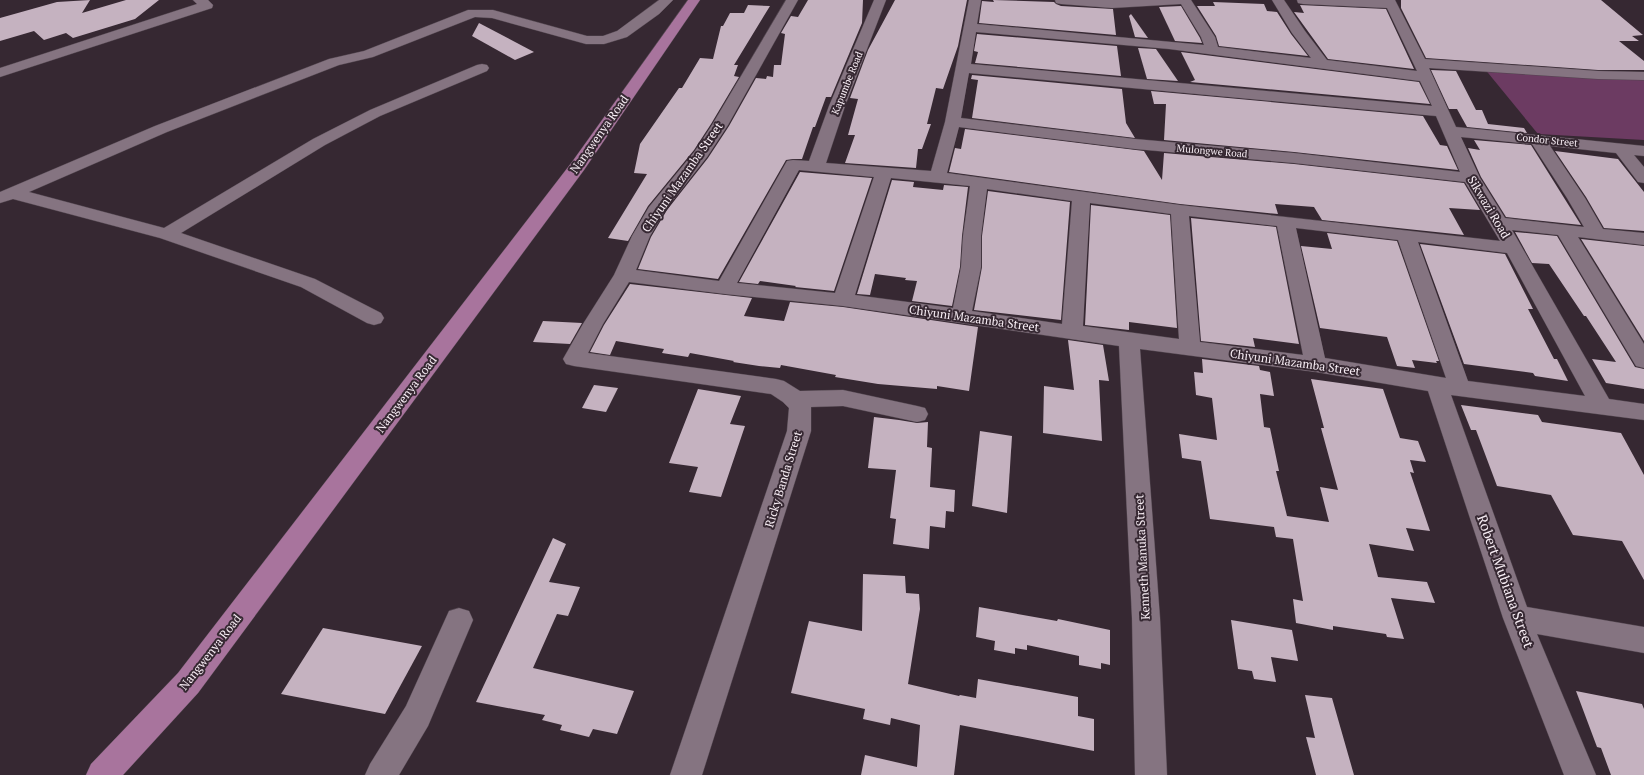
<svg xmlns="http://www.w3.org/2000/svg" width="1644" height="775" font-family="'PT Serif',serif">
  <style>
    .green { fill: #6c3b62 }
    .building { fill: #c5b2c0 }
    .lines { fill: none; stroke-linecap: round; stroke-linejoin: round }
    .minor-casing { stroke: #51454e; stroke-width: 1 }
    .major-casing { stroke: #51454e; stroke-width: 1 }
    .minor { fill: #857481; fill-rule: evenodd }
    .major { fill: #a8749d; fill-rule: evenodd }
    .labels { text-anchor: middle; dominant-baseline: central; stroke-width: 4; stroke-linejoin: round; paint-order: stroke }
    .far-street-label { font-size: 10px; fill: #f7edf4; stroke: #362832 }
    .street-label { font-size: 12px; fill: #f7edf4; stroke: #362832 }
    .near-street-label { font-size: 14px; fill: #f7edf4; stroke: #362832 }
  </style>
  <rect width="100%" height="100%" fill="#362832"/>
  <path class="green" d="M1484 68 1644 77V140L1538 134Z"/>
  <g class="building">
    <path d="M90 0 82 13 126 0H159L135 19 73 38 66 33 44 40 34 31 0 41V18L57 2Z"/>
    <path d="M808 0H863L862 23 831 97H826L815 127H813L802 159H793L786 160 718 279 638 269 651 237 667 210 708 158 729 126 756 78 766 79 767 76 773 77 774 65H781L785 34 781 33 791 16 798 17Z"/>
    <path d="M895 0H967L958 46 943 89 936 88 927 124H931L922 149H918L916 168 845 163 855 135H848L858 99 850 98 868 50Z"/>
    <path d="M993 0 1054 2 1056 4 1061 6 1113 9 1116 35 979 23 982 1 994 2Z"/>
    <path d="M1401 0H1601L1643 35 1632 36 1639 41H1619L1644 61V70H1598L1426 58 1401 8Z"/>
    <path d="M1213 2 1264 4 1267 11 1277 12 1291 34 1308 56 1219 46 1216 36 1197 6H1215Z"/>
    <path d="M748 5 770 6 734 65H738L734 76 739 77 711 124 694 150 648 206 628 241 608 238 647 174 634 173 640 144 679 88H682L700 58 713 59 721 26H723L730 13H744Z"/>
    <path d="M1300 5 1386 9 1414 69 1328 59 1294 12 1304 13Z"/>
    <path d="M1181 6 1200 38 1202 43 1175 41 1159 7Z"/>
    <path d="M1131 14 1148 38 1135 37 1129 16Z"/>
    <path d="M479 23 534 52 515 60 472 36Z"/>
    <path d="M977 34 1117 46 1121 76 975 63 978 52 974 51Z"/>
    <path d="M1138 48 1156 49 1178 81 1147 79Z"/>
    <path d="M1181 52 1419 82 1430 104 1190 82 1195 80Z"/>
    <path d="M1431 70 1456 71 1476 110H1482L1488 124 1524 128 1527 133 1467 127 1457 109H1449Z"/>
    <path d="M972 75 1122 89 1126 123 1135 138 972 118 978 80 971 79Z"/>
    <path d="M1151 91 1423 116 1440 145 1447 146 1458 170 1294 152 1164 140 1166 104H1154Z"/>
    <path d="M965 129 1144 151 1162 180 1164 153 1294 164 1464 183 1480 210 1449 208 1464 235 1322 220 1314 207 1275 204 1278 214 1180 204 949 172 955 148 961 149Z"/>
    <path d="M1474 140 1531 145 1581 225 1506 217 1481 177 1468 148 1480 150Z"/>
    <path d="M1555 151 1618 159 1644 192V231L1604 228 1586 197Z"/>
    <path d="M800 172 872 178 834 291 795 287 796 286 760 281 758 284 739 282Z"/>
    <path d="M892 180 914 182 913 187 943 190 944 185 968 187 962 236 960 267 952 306 912 301 917 281 905 280 906 278 875 274 870 295 857 294Z"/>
    <path d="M988 191 1070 202 1061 320 974 310 982 267V236Z"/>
    <path d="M1091 205 1170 215 1177 328 1129 322V330L1085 325Z"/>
    <path d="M1191 218 1276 227 1299 344 1253 338 1255 347 1201 341Z"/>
    <path d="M1515 232 1557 236 1635 367 1644 369V389L1606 383 1592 359 1616 362 1586 316H1584L1549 264 1532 263Z"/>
    <path d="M1327 233 1397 241 1439 361H1436L1437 363 1412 360 1415 368 1397 366 1387 337 1320 328 1301 246 1332 249Z"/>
    <path d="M1581 239 1644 246V341Z"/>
    <path d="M1420 244 1505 254 1533 309H1528L1554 359H1557L1568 381 1535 376 1533 373 1464 364Z"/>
    <path d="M630 284 752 298 744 316 784 321 790 302 843 307 978 327 969 391 937 386V389L878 384 835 377 836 375 781 365 780 368 759 366 733 362 734 361 690 353 688 357 662 353 664 349 616 341 610 355 590 352 604 325Z"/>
    <path d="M543 321 582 323 570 344 533 342Z"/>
    <path d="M1068 340 1103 345 1109 381 1099 380 1102 441 1043 433 1044 386 1074 390Z"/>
    <path d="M1202 359 1259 366 1260 370 1270 372 1274 396 1260 394 1264 427 1270 428 1279 471H1276L1287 516 1329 522 1320 487 1338 490 1321 428H1324L1311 379 1383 389 1400 438 1418 441 1426 462 1410 460 1414 473 1410 472 1430 531 1406 528 1414 551 1369 544 1378 577 1427 582 1435 603 1391 598 1404 639 1387 637 1386 634 1333 626V630L1296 623 1293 599 1303 601 1293 539 1276 537 1274 527 1210 519 1201 461 1182 458 1179 434 1217 440 1212 398 1196 395 1194 372 1203 373Z"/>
    <path d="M594 385 618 388 606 412 582 408Z"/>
    <path d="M698 389 741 396 730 424 745 426 721 497 689 492 698 467 669 463Z"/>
    <path d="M1461 405 1538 415 1542 422 1621 433 1644 475V580L1622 541 1573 535 1551 495 1497 486 1476 430H1471Z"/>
    <path d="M874 417 899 420 917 423 928 422 927 447 932 448 930 487 955 490 954 512 946 511 945 528 930 526 929 549 893 544 896 519 890 518 896 470 868 468Z"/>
    <path d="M980 431 1012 436 1007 513 972 506Z"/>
    <path d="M553 538 566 544 549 582 580 587 568 616 557 614 533 668 634 691 617 734 593 729 589 737 560 730 562 725 542 720 545 715 476 702Z"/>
    <path d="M863 574 905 576 906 593 919 594 920 609 908 684 959 696 960 695 976 698 978 679 1078 697V716L1094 719V751L960 725 954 775H861L865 755 917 767 920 725 891 718 890 725 863 719 865 709 791 693 809 621 862 631Z"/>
    <path d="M979 607 1057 621 1058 619 1110 630V665L1101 663V669L1079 665V656L1027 645V650L1015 648V654L994 650 995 641 976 637Z"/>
    <path d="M1231 620 1292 630 1298 661 1271 657 1276 682 1254 679 1252 671 1238 669Z"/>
    <path d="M323 628 422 646 385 714 281 694Z"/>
    <path d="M1576 691 1642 704 1644 709V775H1611L1601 748 1597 747Z"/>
    <path d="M1305 695 1332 698 1354 775H1316L1306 737 1315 738Z"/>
  </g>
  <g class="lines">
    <g class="minor-casing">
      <g id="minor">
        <path d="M193 0H208L213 5 212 8 0 77V68L197 4Z"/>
        <path d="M659 0H673L659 14 627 37 604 44H586L492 18 475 17 373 57 339 65 167 132 29 192 164 228 313 139 370 110 477 65 482 64 487 65 489 68 487 71 380 116 325 145 181 233 315 279 381 313 384 318 381 323 374 325 367 323 301 287 160 238 13 199 0 203V192L155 126 329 59 364 51 468 10H493L587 36H603L617 31Z"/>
        <path d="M786 0H798L728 125 707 157 666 209 650 236 636 270 719 281 787 161 793 160 809 161 829 106 874 0H886L845 106 826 163 931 171 945 122 969 0H981L977 24 1204 45 1201 37 1181 4 1112 8 1061 4 1056 3 1055 0H1191L1215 37 1218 47 1311 58 1292 33 1272 0H1284L1305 31 1327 60 1417 71 1387 8 1303 4 1298 3 1297 0H1395L1425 59 1598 71 1644 72V80L1598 79 1429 68 1456 127 1644 146V156L1634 155 1644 167V183L1638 182 1616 153 1550 146 1585 198 1603 229 1644 233V245L1578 237 1644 344V368L1636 366 1558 235 1512 230 1609 399 1644 404V420L1451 395 1527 607 1644 627V653L1537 634 1596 775H1564L1503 618 1428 391 1316 372 1140 349 1160 618 1167 775H1135L1132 618 1119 346 843 306 725 294 629 282 603 324 588 353 776 379 784 381 800 391 843 390 917 406 925 408 928 414 925 420 917 422 843 406 811 407V431L702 775H670L787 431 789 408 783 402 771 394 574 366 566 364 563 359 583 324 614 275 632 236 649 207 695 151 712 125ZM976 32 1169 49 1420 81 1432 106 971 64ZM969 73 1436 116 1460 172 1294 153 1135 139 961 118ZM959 127 1135 149 1294 163 1465 182 1500 241 1180 205 947 173ZM1461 137 1532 144 1567 198 1584 227 1505 218 1480 178ZM799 170 874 177 835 293 737 283ZM891 178 970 186 963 236 961 267 953 308 855 295ZM987 189 1072 201 1062 324 972 311 981 267V236ZM1090 203 1171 214 1179 339 1083 326ZM1189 216 1277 226 1303 355 1200 342ZM1296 228 1398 240 1446 378 1325 358ZM1418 242 1507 253 1585 396 1468 381Z"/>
        <path d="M459 608 469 611 473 620 428 726 399 775H365L370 764 406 706 449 611Z"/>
      </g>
    </g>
    <g class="major-casing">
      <path id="major" d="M688 0H700L584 170 198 693 123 775H86L91 764 178 673 572 162Z"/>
    </g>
    <use href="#minor" class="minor"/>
    <use href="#major" class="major"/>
  </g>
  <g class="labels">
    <g class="far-street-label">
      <text transform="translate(847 83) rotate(-68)">Kapumbe Road</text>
      <text transform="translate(1547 140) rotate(6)">Condor Street</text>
      <text transform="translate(1212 151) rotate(5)">Mulongwe Road</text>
    </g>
    <g class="street-label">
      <text transform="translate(599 134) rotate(-55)">Nangwenya Road</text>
      <text transform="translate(682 177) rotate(-55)">Chiyuni Mazamba Street</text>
      <text transform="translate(1489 207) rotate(59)">Sikwazi Road</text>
      <text transform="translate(974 318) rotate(8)">Chiyuni Mazamba Street</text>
      <text transform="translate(1295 362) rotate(8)">Chiyuni Mazamba Street</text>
      <text transform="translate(406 394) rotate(-53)">Nangwenya Road</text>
      <text transform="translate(783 479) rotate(-73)">Ricky Banda Street</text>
      <text transform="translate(1142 557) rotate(-93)">Kenneth Manuka Street</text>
      <text transform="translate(210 652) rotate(-52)">Nangwenya Road</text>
    </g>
    <g class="near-street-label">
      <text transform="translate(1506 581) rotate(70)">Robert Mubiana Street</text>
    </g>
  </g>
</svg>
